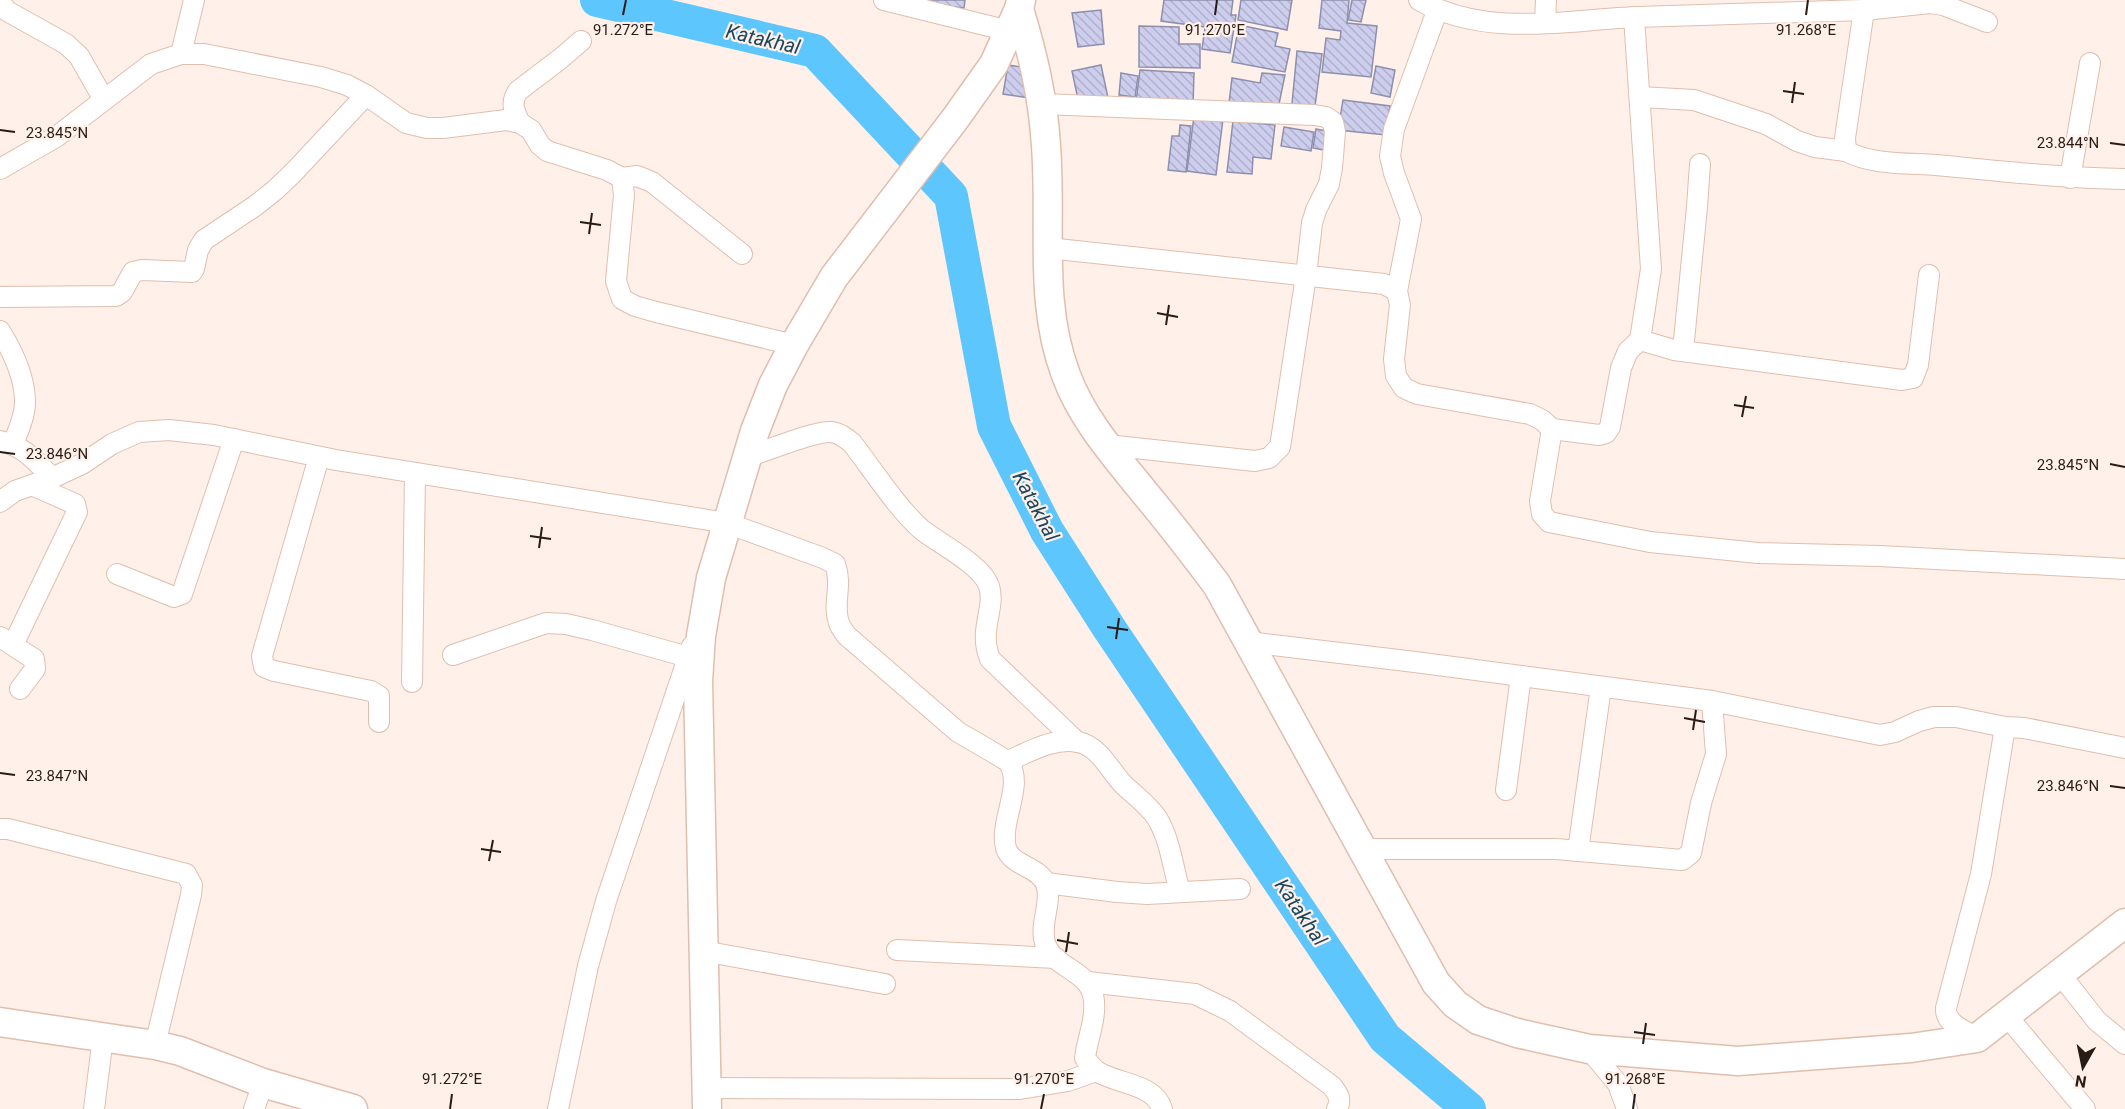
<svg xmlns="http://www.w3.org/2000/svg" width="2125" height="1109" font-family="Roboto,sans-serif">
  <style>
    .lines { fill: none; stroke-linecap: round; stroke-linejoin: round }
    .river { stroke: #5cc6fd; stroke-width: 34 }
    .building { fill: url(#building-back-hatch); stroke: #8e8fad; stroke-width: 1.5 }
    .street-casing { stroke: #e0beae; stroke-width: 22 }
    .secondary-casing { stroke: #e0beae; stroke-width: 31 }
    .street { stroke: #fff; stroke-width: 20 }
    .secondary { stroke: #fff; stroke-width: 28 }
    .ticks { fill: none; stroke: #281c16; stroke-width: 2 }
    .labels { text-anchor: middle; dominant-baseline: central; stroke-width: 4.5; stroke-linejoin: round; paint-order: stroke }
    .water-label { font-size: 20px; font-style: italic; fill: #1b475e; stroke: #fff0ea }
    .ticks-label { font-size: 15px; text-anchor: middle; fill: #281c16; stroke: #fff0ea; stroke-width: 4.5; stroke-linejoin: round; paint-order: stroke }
  </style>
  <defs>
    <pattern id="building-back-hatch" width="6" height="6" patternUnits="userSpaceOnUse" patternTransform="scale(1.5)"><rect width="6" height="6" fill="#cdceee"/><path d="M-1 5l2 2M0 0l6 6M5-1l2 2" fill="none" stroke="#b0b0cb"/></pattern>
  </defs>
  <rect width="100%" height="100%" fill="#fff0ea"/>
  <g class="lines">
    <path class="river" d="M597 0 815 51 951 196 994 426 1047 531 1109 628 1385 1038 1469 1109"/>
  </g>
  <g class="building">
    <path d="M908 0H965L964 8 908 2Z"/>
    <path d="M1164 0H1233L1231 15H1236L1230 53 1202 49 1205 27 1161 21Z"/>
    <path d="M1241 0H1292L1287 30 1238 20Z"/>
    <path d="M1322 0H1349L1347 23 1377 26 1371 77 1322 72 1326 38 1340 40 1341 31 1319 28Z"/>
    <path d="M1352 0H1366L1361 22 1348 20Z"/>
    <path d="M1101 10 1104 44 1078 47 1072 13Z"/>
    <path d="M1239 25 1278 33 1275 46 1290 49 1285 72 1232 62Z"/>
    <path d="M1139 26 1179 27V44H1200V68L1139 67Z"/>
    <path d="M1297 51 1322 54 1315 106 1292 104Z"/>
    <path d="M1008 65 1033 69 1029 98 1003 94Z"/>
    <path d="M1101 65 1108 98 1079 104 1072 71Z"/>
    <path d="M1376 66 1395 70 1390 97 1371 93Z"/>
    <path d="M1140 70 1194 73 1193 106 1136 102Z"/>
    <path d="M1121 73 1138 76 1135 97 1119 95Z"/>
    <path d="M1262 73 1285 75 1278 109 1229 103 1232 78 1260 83Z"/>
    <path d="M1343 100 1390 106 1386 135 1338 130Z"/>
    <path d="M1194 116 1223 119 1216 175 1187 171Z"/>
    <path d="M1233 121 1275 125 1271 159 1253 157 1252 174 1227 172Z"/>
    <path d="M1180 125 1191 126 1186 172 1168 170 1172 136H1179Z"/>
    <path d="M1284 127 1314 132 1311 151 1281 146Z"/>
    <path d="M1316 129 1327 131 1324 150 1313 148Z"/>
  </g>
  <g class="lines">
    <g class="street-casing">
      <g id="street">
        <path d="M884 0 1009 31"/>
        <path d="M1419 0C1485 38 1565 20 1637 17 1713 15 1789 13 1864 10L1845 138 1846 151C1871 165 1908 163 1936 165 1999 171 2062 178 2125 179"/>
        <path d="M0 2 7 11 66 44 79 56 104 100"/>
        <path d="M1864 10 1930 3 1943 5 1987 22"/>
        <path d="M1545 23 1546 0"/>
        <path d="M181 54 194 0"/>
        <path d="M1640 97 1694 100 1766 124 1797 141 1815 147 1846 151"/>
        <path d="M1043 104 1314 115 1326 117 1333 122 1335 132 1332 168 1329 184 1316 210 1312 223 1306 276 1280 447 1269 458 1255 461 1107 445"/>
        <path d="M520 123C514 111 510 103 518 91L560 59 581 41"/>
        <path d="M0 169 56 137 151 64 181 54H204L321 77 347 85 366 95 406 123 427 128H443L506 120 520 123 531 130 540 145 547 151 607 170 622 178 624 195 616 281 622 299 635 306 656 312 794 345"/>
        <path d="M622 178 637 176 652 182 742 254"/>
        <path d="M2070 178 2090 63"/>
        <path d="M1048 248 1384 284 1397 291 1400 305 1394 359 1396 376 1404 388 1417 394 1530 414 1542 420 1552 429 1540 501 1542 514 1549 522 1650 542 1758 553 1879 556 2125 569"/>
        <path d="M1397 291 1411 219 1394 173 1390 156 1394 129 1437 11"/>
        <path d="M0 297 116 296 122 292 133 272 142 270 192 272 194 269 198 250 204 240 255 206 274 191 293 173 366 95"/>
        <path d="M0 331C13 352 25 377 25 402 25 417 18 431 13 444"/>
        <path d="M1640 340 1674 350 1902 380 1913 378 1918 365 1929 275"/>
        <path d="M1683 351 1697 207 1700 164"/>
        <path d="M1552 429 1599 435 1606 433 1610 427 1621 368 1628 351 1640 340 1651 269 1634 17"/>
        <path d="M0 441C24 446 36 461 52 478"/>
        <path d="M319 457 262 656 264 667 274 671 371 691 379 696V722"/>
        <path d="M747 457C767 451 813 431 831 432 840 433 846 438 852 443 873 470 897 508 922 530 940 544 982 565 989 586 996 609 978 629 990 659L1077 742"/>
        <path d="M0 502 15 491 52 478 82 464 112 444 139 432 169 430 214 435 336 460 727 523 823 558 835 564C843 586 832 604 839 623 840 627 844 631 846 635L958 732C966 737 1006 759 1009 763 1024 786 999 822 1006 848 1011 866 1039 866 1046 884 1053 902 1039 923 1045 943 1052 967 1087 970 1093 995 1098 1015 1087 1039 1085 1058 1089 1063 1093 1069 1098 1072 1118 1084 1155 1084 1162 1109"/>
        <path d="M117 574 174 597 182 594 234 439"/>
        <path d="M0 637 34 659 35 669 20 689"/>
        <path d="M1248 642 1415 662 1712 701 1880 735 1895 732 1919 721 1934 717H1956L2005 727 2024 728 2125 748"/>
        <path d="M13 645 77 512 75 504 32 485"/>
        <path d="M453 655 546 623 566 624 592 630 688 657"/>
        <path d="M412 682 415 473"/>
        <path d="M1008 761C1029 752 1054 737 1078 742 1098 746 1108 767 1121 782 1132 794 1147 803 1157 818 1170 839 1173 868 1180 892"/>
        <path d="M1506 790 1521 676"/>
        <path d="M0 829H8L186 874 192 885 191 895 155 1045"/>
        <path d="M1364 849H1556L1682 860 1691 853 1701 803 1716 754 1712 701"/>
        <path d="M1578 851 1601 687"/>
        <path d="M1046 883 1117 892 1147 894 1240 889"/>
        <path d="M897 950 1056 958"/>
        <path d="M703 951 885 984"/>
        <path d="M2060 974 2097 1021 2125 1044"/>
        <path d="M1088 982 1195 994 1230 1011 1332 1086C1338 1094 1342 1099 1337 1109"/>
        <path d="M2006 1015 2085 1109"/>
        <path d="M1977 1038C1964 1030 1945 1024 1946 1008L1981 874 2005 727"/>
        <path d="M1589 1049 1618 1084 1627 1109"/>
        <path d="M707 1088 1020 1089 1068 1081 1096 1071"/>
        <path d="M94 1109 103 1037"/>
        <path d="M254 1109 263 1083"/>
        <path d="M558 1109 588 966 606 901 692 646"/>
      </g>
    </g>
    <g class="secondary-casing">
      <g id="secondary">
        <path d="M1019 9C1033 55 1043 97 1046 146 1052 223 1038 302 1066 375 1082 419 1115 456 1144 492 1169 522 1193 553 1217 585L1436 983 1455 1004 1478 1020 1517 1033 1589 1049 1738 1061 1911 1048 1977 1038 2125 923"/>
        <path d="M0 1022 155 1045 180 1051 263 1083 353 1109"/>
        <path d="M707 1109 698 681 701 636 711 578 755 431 773 385 794 345 834 277 955 119 994 64 1019 9 1021 0"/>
      </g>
    </g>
    <use href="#street" class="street"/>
    <use href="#secondary" class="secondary"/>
  </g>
  <path class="ticks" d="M623 15 626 0M1215 15 1217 0M1806 15 1808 0M1783 91 1804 94M1792 103 1795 82M0 130 15 132M2110 143 2125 145M580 222 601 225M589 234 592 213M1157 313 1178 317M1166 325 1169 305M1734 405 1754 408M1742 417 1746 396M0 452 15 454M2110 464 2125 467M530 536 551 539M539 548 542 527M1107 627 1128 630M1116 639 1119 618M1684 718 1705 722M1693 730 1696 710M0 773 15 775M2110 786 2125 788M481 849 501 852M489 861 493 840M1057 940 1078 944M1066 952 1069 932M1634 1032 1655 1035M1643 1044 1646 1023M450 1109 452 1094M1041 1109 1044 1094M1633 1109 1635 1094"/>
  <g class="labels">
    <g class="water-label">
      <text transform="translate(763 39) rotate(13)">Katakhal</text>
      <text transform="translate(1036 506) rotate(62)">Katakhal</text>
      <text transform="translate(1301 912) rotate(56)">Katakhal</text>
    </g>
  </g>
  <g class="ticks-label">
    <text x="623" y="35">91.272°E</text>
    <text x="1215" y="35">91.270°E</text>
    <text x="1806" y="35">91.268°E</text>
    <text x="57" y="138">23.845°N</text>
    <text x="2068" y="148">23.844°N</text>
    <text x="57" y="459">23.846°N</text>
    <text x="2068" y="470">23.845°N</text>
    <text x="57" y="781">23.847°N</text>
    <text x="2068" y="791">23.846°N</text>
    <text x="452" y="1084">91.272°E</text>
    <text x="1044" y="1084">91.270°E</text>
    <text x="1635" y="1084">91.268°E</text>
  </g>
  <g transform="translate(2083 1067) rotate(189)" stroke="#fff0ea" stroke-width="4.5" paint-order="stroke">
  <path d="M0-4.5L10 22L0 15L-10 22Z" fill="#281c16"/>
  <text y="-9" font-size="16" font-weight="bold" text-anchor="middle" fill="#281c16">N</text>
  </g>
</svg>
